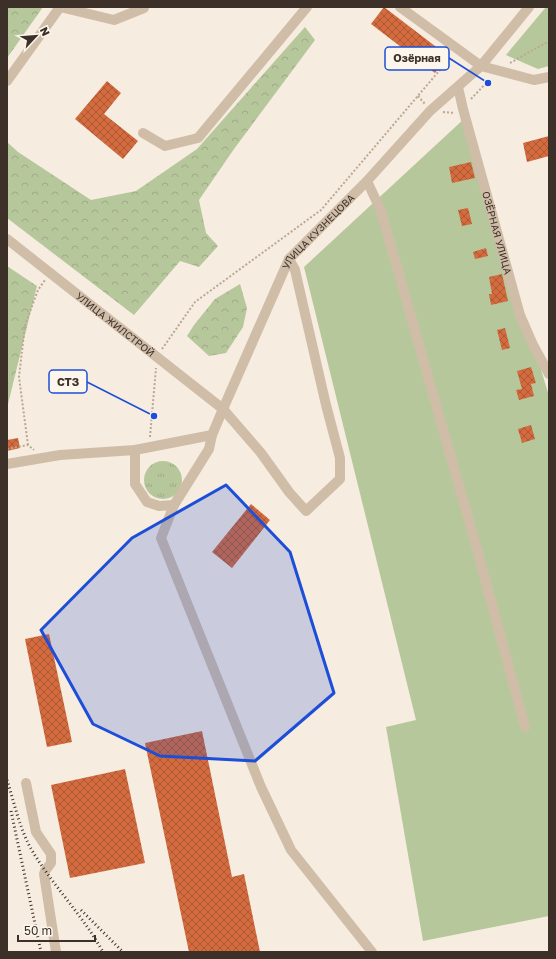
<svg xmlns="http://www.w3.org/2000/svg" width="556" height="959" font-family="'Golos Text',sans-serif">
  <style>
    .grass { fill: url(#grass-tufts) }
    .forest { fill: url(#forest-crowns) }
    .green { fill: #b7c79c }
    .building { fill: url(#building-cross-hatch) }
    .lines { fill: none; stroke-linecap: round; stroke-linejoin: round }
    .path { stroke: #bca792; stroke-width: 2; stroke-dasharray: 2 2; stroke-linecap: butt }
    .minor { stroke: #d0bda8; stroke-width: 10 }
    .rail { stroke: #3c3029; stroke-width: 3; stroke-dasharray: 1 3; stroke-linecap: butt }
    .marked { fill: #1d4ed8; fill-opacity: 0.2; stroke: #1d4ed8; stroke-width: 3; stroke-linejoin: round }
    .labels { text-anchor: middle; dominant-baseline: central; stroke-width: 3; stroke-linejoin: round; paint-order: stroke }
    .street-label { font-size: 10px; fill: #3c3029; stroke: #fcf6ec }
    .leader { fill: none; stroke: #1d4ed8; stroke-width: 1.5 }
    .callout-dot { fill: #1d4ed8; stroke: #fcf6ec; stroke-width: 1.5 }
    .callout { fill: #fcf6ec; stroke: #1d4ed8; stroke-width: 1.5 }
    .callout-label { font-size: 11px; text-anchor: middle; font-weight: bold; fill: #3c3029 }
  </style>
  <defs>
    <pattern id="grass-tufts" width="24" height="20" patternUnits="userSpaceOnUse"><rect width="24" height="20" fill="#b7c79c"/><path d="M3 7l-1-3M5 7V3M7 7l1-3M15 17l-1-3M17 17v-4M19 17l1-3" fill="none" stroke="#9eab86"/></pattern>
    <pattern id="forest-crowns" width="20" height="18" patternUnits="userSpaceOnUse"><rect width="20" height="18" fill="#b7c79c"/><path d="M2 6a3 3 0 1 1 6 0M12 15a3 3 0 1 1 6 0" fill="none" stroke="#9eab86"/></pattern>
    <pattern id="building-cross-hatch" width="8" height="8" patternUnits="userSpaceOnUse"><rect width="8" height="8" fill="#d46b3e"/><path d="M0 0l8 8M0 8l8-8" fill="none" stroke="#ad5834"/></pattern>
  </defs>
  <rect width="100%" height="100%" fill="#f6ecdf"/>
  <circle class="grass" cx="163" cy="480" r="19"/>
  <g class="forest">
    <path d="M7 7H43L7 58Z"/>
    <path d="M305 27 315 40 234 149 199 200 206 233 218 246 199 267 180 261 134 315 7 218V142L18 152 91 200 136 191 197 149Z"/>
    <path d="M7 266 37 286 7 408Z"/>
    <path d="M240 284 247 308 243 327 226 353 209 356 187 336 194 325 215 299Z"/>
  </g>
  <g class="green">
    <path d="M546 7H549V66L538 69 506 55Z"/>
    <path d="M465 118 549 396V916L423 941 386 727 416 720 304 267Z"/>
  </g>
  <g class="building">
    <path d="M384 7 448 56 435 73 371 24Z"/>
    <path d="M107 81 121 93 104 114 138 141 123 159 75 119Z"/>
    <path d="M549 136V156L527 162 523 143Z"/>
    <path d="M471 162 475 178 452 183 449 167Z"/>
    <path d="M468 208 472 224 462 226 458 210Z"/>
    <path d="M486 248 488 256 475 259 473 252Z"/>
    <path d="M502 274 508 301 491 305 489 294H492L489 277Z"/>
    <path d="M505 328 510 348 502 350 497 330Z"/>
    <path d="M531 367 536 383 531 384 534 396 519 400 516 390 522 389 517 371Z"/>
    <path d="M531 425 535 439 522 443 518 429Z"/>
    <path d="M18 438 20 448 7 451V440Z"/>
    <path d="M251 504 270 520 232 568 212 552Z"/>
    <path d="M49 634 72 742 47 747 25 639Z"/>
    <path d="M202 731 232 877 244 874 260 952H189L145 743Z"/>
    <path d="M125 769 145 863 70 878 51 785Z"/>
  </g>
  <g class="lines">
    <g class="path">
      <path d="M510 63 549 41"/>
      <path d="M418 96 425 104"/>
      <path d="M471 99 490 79"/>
      <path d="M443 112 455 113"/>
      <path d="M162 349 195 302 321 210 445 64"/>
      <path d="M150 437 156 368"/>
      <path d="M28 445 19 377 25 325 38 290 45 280"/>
      <path d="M7 449 28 445 34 450"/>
    </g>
    <g class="minor">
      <path d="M60 7 114 20 144 8"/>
      <path d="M400 7 481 66 534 80 549 77"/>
      <path d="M7 81 60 7"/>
      <path id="s1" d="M458 87 463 109 520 315 533 345 549 374"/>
      <path d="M143 133 165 146 198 138 307 7"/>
      <path d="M367 181 381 211 475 542 525 727"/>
      <path id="s2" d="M7 239 223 409 261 453 289 492 306 511 340 479V458L326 405 295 270 289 259"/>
      <path d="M135 450V484L147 502 159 506 174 505"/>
      <path d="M7 464 60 455 135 450 212 435"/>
      <path d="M26 783 36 832 51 854V863L45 871 44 874 56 952"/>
      <path id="s3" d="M372 952 291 850 261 787 161 538 174 505 209 449 212 435 223 409 289 259 367 181 430 111 481 66 529 7"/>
    </g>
    <g class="rail">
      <path d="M7 780C14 802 19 826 30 847 51 884 82 914 103 952"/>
      <path d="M11 811 41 952"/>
      <path d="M81 910 123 952"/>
    </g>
  </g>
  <path class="marked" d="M226 485 290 552 334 693 255 761 160 756 93 724 41 630 132 538Z"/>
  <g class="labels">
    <g class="street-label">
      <text stroke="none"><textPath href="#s3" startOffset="816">УЛИЦА КУЗНЕЦОВА</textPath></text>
      <text stroke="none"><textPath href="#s1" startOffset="151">ОЗЁРНАЯ УЛИЦА</textPath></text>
      <text stroke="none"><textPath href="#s2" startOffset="138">УЛИЦА ЖИЛСТРОЙ</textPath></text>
    </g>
  </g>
  <path class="leader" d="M488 83L449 58M154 416L87 382"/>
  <g class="callout-dot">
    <circle cx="488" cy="83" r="4"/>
    <circle cx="154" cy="416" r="4"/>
  </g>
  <g class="callout">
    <rect x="385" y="47" width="64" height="23" rx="4"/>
    <rect x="49" y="370" width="38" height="23" rx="4"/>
  </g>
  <g class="callout-label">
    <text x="417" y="62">Озёрная</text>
    <text x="68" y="386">СТЗ</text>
  </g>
  <rect width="556" height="959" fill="none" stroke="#3c3029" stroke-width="16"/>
  <g transform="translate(36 36) rotate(64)" stroke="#fcf6ec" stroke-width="3" paint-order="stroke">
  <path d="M0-3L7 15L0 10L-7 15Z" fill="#3c3029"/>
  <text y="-6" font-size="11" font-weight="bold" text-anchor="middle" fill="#3c3029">N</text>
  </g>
  <path d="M18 935v6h77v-6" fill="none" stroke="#3c3029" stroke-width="2"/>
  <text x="24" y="935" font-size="12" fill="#3c3029" stroke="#fcf6ec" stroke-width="3" paint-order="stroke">50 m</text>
</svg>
